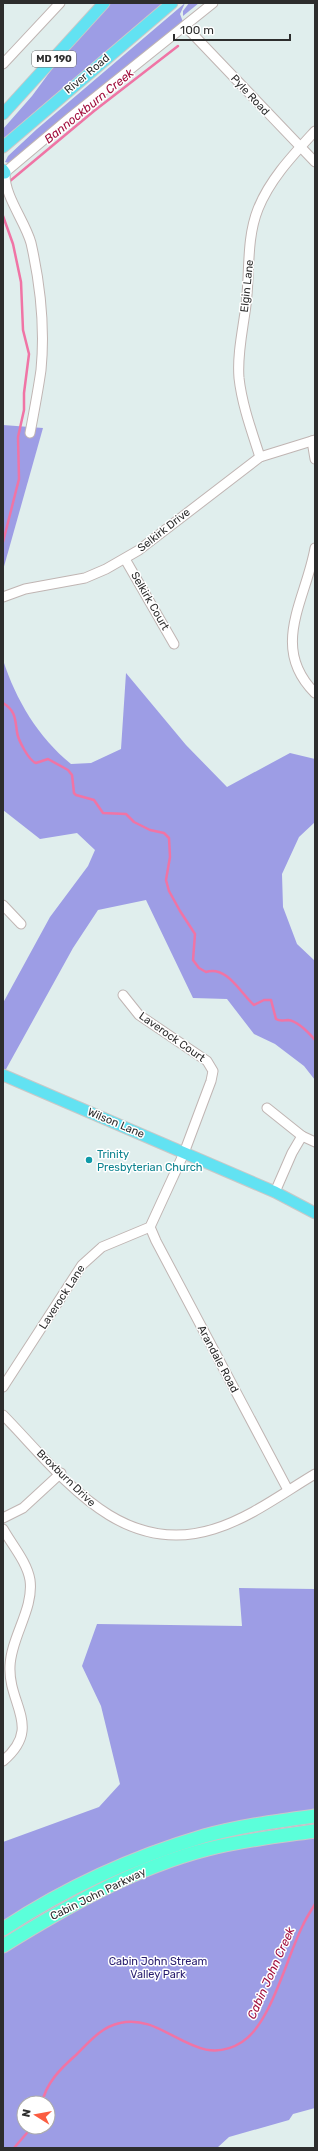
<svg xmlns="http://www.w3.org/2000/svg" width="318" height="2151" font-family="Rubik,sans-serif">
  <style>
    .green { fill: #9d9de5; fill-rule: evenodd }
    .lines { fill: none; stroke-linecap: round; stroke-linejoin: round }
    .stream { stroke: #f074a5; stroke-width: 2.5 }
    .minor-casing { stroke: #c0b5b3; stroke-width: 11 }
    .major-casing { stroke: #c8c8c8; stroke-width: 13 }
    .highway-casing { stroke: #c8c8c8; stroke-width: 15 }
    .minor { stroke: #fff; stroke-width: 9 }
    .major { stroke: #62e2f2; stroke-width: 11 }
    .highway { stroke: #5bffda; stroke-width: 13 }
    .culture-dot { fill: #0f9aa8; stroke: #fff; stroke-width: 1.5 }
    .labels { text-anchor: middle; dominant-baseline: central; stroke-width: 3; stroke-linejoin: round; paint-order: stroke }
    .shield { fill: #fff; stroke: #6c6c6c; stroke-width: 1 }
    .shield-label { font-size: 10px; font-weight: bold; fill: #2d2d2d }
    .street-label { font-size: 11px; fill: #2d2d2d; stroke: #fff }
    .culture-label { font-size: 11px; fill: #0d838f; stroke: #fff; text-anchor: start }
    .park-label { font-size: 11px; fill: #261b6d; stroke: #fff }
    .water-label { font-size: 12px; font-style: italic; fill: #a10d3c; stroke: #fff }
  </style>
  <rect width="100%" height="100%" fill="#e0eeed"/>
  <g class="green">
    <path d="M108 3H163L3 139V129L32 96 58 61Z"/>
    <path d="M185 3 180 14 183 22 9 163 5 162 8 156 37 129Z"/>
    <path d="M189 3H199L183 16V11Z"/>
    <path d="M3 425 43 428 3 570Z"/>
    <path d="M3 660C16 700 38 737 71 764L91 763 121 749 126 673 186 745 227 787 290 753 315 759V822L299 837 282 874 283 907 297 944 315 961V1080L304 1066 275 1044 254 1034 227 999 193 998 146 900 98 910 73 948 5 1071 3 1070V1003L50 917 88 866 95 850 77 833 40 839 3 810Z"/>
    <path d="M239 1588 315 1589V2108L293 2114 289 2120 229 2137 217 2148H3V1842L99 1807 120 1784 101 1706 82 1666 97 1624 242 1626ZM24 2103H48V2127H24Z"/>
  </g>
  <g class="lines">
    <g class="stream">
      <path d="M10 181 94 111 178 46"/>
      <path d="M3 216 13 244 21 282 23 330 29 354 24 393V410L18 437 19 479 3 542"/>
      <path d="M3 703C16 711 15 719 17 732 18 740 29 761 36 763L48 759 68 770 72 775 74 793 76 795 94 800 103 813 126 814 134 822 150 830 164 833 169 838 170 857 166 880 169 891 180 911 195 934 193 960 199 968 206 972C227 965 241 994 254 1005L264 1000H271L276 1019C281 1022 283 1020 288 1020 298 1021 309 1033 315 1040"/>
      <path d="M42 2103C46 2083 61 2068 76 2055 89 2042 101 2027 120 2023 165 2012 195 2072 242 2042 271 2024 287 1956 303 1925 306 1918 311 1911 315 1904"/>
      <path d="M14 2148 32 2127"/>
    </g>
    <g class="minor-casing">
      <g id="minor">
        <path d="M186 27 315 162"/>
        <path d="M3 64 60 3"/>
        <path d="M5 173C4 196 25 221 31 243 40 283 45 329 41 370 38 391 34 412 30 433"/>
        <path d="M3 174 72 116 213 3"/>
        <path d="M312 441 315 459"/>
        <path d="M260 457C252 432 242 405 239 378 237 354 243 329 246 305 250 274 246 239 258 209 270 179 293 155 315 131"/>
        <path d="M315 548C306 600 269 647 315 693"/>
        <path d="M125 559 174 644"/>
        <path d="M3 597 25 589 85 578 106 569 139 550 260 457 315 440"/>
        <path d="M3 905 21 924"/>
        <path d="M267 1108 302 1136 315 1142"/>
        <path d="M275 1192 292 1153 302 1136"/>
        <path d="M150 1227 156 1241 288 1490"/>
        <path d="M3 1387 82 1265 102 1247 150 1227 184 1153 211 1081 213 1071 207 1061 139 1015 123 995"/>
        <path d="M3 1415C60 1473 119 1559 214 1529 250 1518 283 1493 315 1474"/>
        <path d="M3 1518 23 1508 61 1473"/>
        <path d="M3 1529C12 1545 27 1562 30 1580 34 1609 11 1637 10 1666 8 1705 43 1727 3 1761"/>
      </g>
    </g>
    <g class="major-casing">
      <g id="major">
        <path d="M3 114 104 3"/>
        <path d="M3 147 172 3"/>
        <path d="M3 170 5 173"/>
        <path d="M3 1075 275 1192 315 1213"/>
      </g>
    </g>
    <g class="highway-casing">
      <g id="highway">
        <path d="M3 1929C65 1888 133 1857 204 1836 240 1826 278 1821 315 1816"/>
        <path d="M3 1946C66 1907 134 1868 208 1849 243 1840 279 1836 315 1831"/>
      </g>
    </g>
    <use href="#minor" class="minor"/>
    <use href="#major" class="major"/>
    <use href="#highway" class="highway"/>
  </g>
  <circle class="culture-dot" cx="89" cy="1160" r="4"/>
  <g class="labels">
    <rect class="shield" x="32" y="51" width="44" height="16" rx="3"/>
    <g class="shield-label">
      <text x="54" y="59">MD 190</text>
    </g>
    <g class="street-label">
      <text transform="translate(87 74) rotate(-40)">River Road</text>
      <text transform="translate(250 95) rotate(47)">Pyle Road</text>
      <text transform="translate(247 286) rotate(-84)">Elgin Lane</text>
      <text transform="translate(164 530) rotate(-38)">Selkirk Drive</text>
      <text transform="translate(150 601) rotate(60)">Selkirk Court</text>
      <text transform="translate(172 1037) rotate(35)">Laverock Court</text>
      <text transform="translate(116 1123) rotate(23)">Wilson Lane</text>
      <text transform="translate(62 1297) rotate(-57)">Laverock Lane</text>
      <text transform="translate(218 1359) rotate(62)">Arandale Road</text>
      <text transform="translate(66 1478) rotate(44)">Broxburn Drive</text>
      <text transform="translate(98 1894) rotate(-26)">Cabin John Parkway</text>
    </g>
    <g class="culture-label">
      <text x="97" y="1154">Trinity<tspan x="97" dy="13">Presbyterian Church</tspan></text>
    </g>
    <g class="park-label">
      <text x="158" y="1961">Cabin John Stream<tspan x="158" dy="13">Valley Park</tspan></text>
    </g>
    <g class="water-label">
      <text transform="translate(89 106) rotate(-39)">Bannockburn Creek</text>
      <text transform="translate(271 1973) rotate(-66)">Cabin John Creek</text>
    </g>
  </g>
  <rect width="318" height="2151" fill="none" stroke="#2d2d2d" stroke-width="8"/>
  <g transform="translate(36 2115) rotate(281)"><circle r="19" fill="#ffffff" stroke="#ababab"/>
  <path d="M0-3L7 15L0 10L-7 15Z" fill="#fb5d41"/>
  <text y="-6" font-size="11" font-weight="bold" text-anchor="middle" fill="#2d2d2d">N</text>
  </g>
  <path d="M174 34v6h116v-6" fill="none" stroke="#2d2d2d" stroke-width="2"/>
  <text x="180" y="34" font-size="12" fill="#2d2d2d" stroke="#ffffff" stroke-width="3" paint-order="stroke">100 m</text>
</svg>
